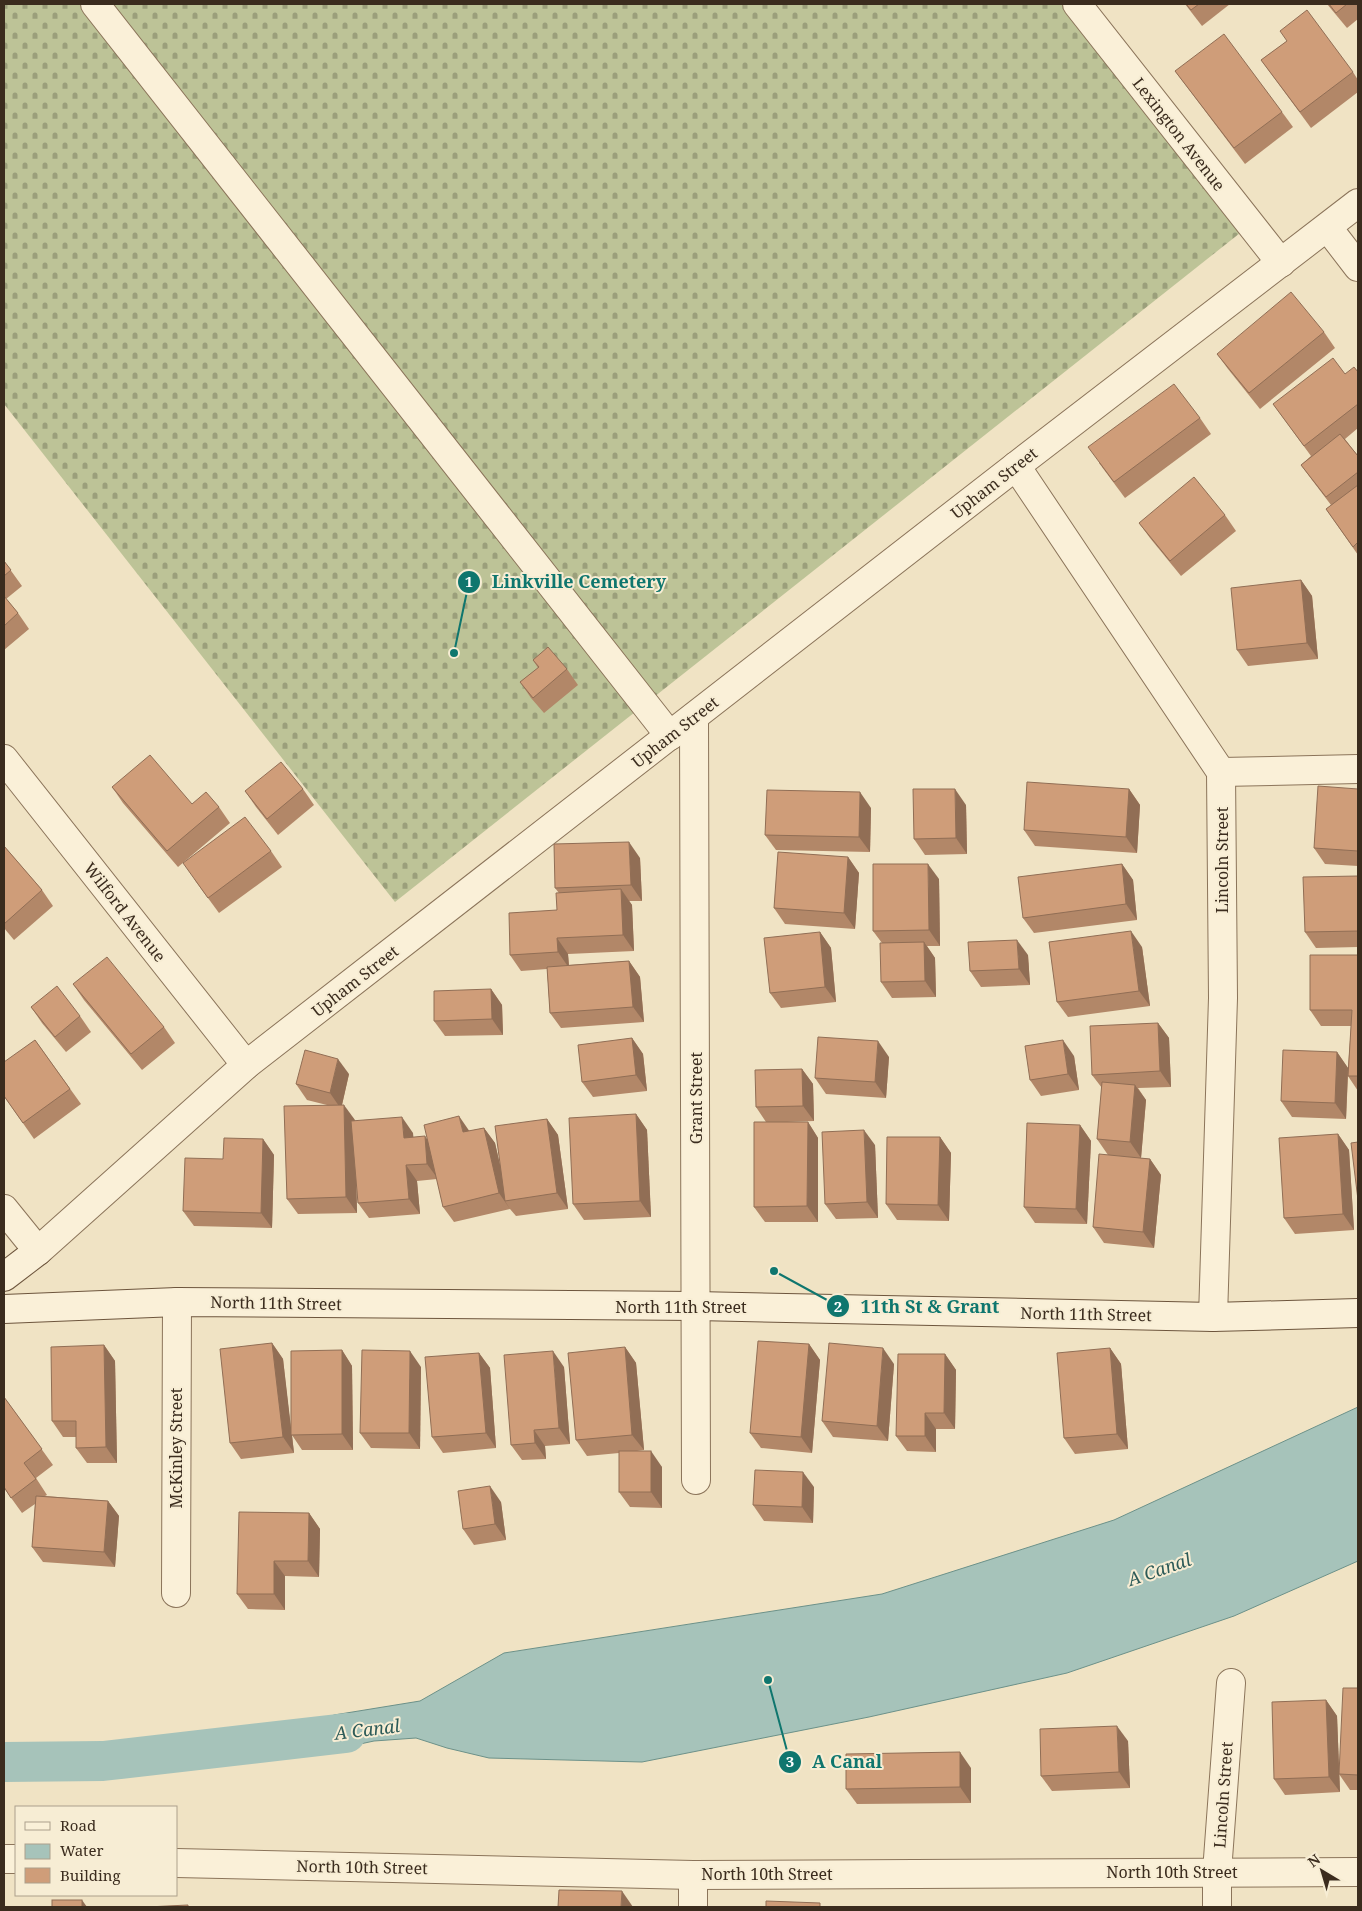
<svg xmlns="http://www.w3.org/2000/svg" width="1362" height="1911" font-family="'Noto Serif',serif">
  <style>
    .cemetery { fill: url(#cemetery-stones) }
    .water { fill: #a6c3ba; stroke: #6c9189 }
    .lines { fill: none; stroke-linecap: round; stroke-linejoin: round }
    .canal { stroke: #a6c3ba; stroke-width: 40 }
    .street-casing { stroke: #8b745a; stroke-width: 30 }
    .secondary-casing { stroke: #6d553d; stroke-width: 30 }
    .street { stroke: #faf0d8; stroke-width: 28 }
    .secondary { stroke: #faf0d8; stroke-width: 28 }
    .wall { fill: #b28768 }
    .shaded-wall { fill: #916e55 }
    .building { fill: #cf9d79; stroke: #916e55 }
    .labels { text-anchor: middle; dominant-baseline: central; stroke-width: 4; stroke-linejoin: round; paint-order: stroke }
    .street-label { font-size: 16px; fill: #3b2c1e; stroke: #f7edd4 }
    .water-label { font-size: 18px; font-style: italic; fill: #2d5b58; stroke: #f7edd4 }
    .leader { fill: none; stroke: #0f766e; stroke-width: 2 }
    .callout-dot { fill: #0f766e; stroke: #f7edd4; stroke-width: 2 }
    .mark-label { font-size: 15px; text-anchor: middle; font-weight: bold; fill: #fff }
    .callout-label { font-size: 18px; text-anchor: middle; font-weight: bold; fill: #0f766e; stroke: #f7edd4; stroke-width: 4; stroke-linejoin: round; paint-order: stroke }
  </style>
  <defs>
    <pattern id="cemetery-stones" width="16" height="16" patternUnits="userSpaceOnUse" patternTransform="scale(1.25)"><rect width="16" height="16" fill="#bdc397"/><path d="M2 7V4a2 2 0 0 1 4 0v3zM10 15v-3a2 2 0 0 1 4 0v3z" fill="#9b9f7b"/></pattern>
  </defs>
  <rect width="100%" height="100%" fill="#f0e3c4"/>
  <path class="cemetery" d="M4 4H1094L1259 218 395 902 4 404Z"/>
  <path class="water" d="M1358 1407V1561L1234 1616 1067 1673 869 1717 642 1762 489 1758 447 1748 416 1738 374 1741 304 1756 290 1739 334 1715 420 1701 504 1653 882 1594 1114 1520Z"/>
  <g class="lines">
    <path class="canal" d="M4 1762 103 1761 346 1733"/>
    <g class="street-casing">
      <g id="street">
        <path d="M95 4 670 736"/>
        <path d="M1077 4 1281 263"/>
        <path d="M1328 228 1358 267"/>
        <path d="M1016 466 1221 772 1223 998 1213 1317"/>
        <path d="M694 717 696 1480"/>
        <path d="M4 759 246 1065"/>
        <path d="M1221 772 1358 769"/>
        <path d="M4 1209 38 1251 246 1065 1016 466 1358 203"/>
        <path d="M176 1593 177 1302"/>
        <path d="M4 1859H16"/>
        <path d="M176 1863 693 1875 1358 1872"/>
        <path d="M693 1907V1875"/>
        <path d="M1217 1907V1872L1231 1683"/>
      </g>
    </g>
    <g class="secondary-casing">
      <g id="secondary">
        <path d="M4 1277 38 1251"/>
        <path d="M4 1309 177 1302 696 1306 1213 1317 1358 1313"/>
      </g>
    </g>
    <use href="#street" class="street"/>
    <use href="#secondary" class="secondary"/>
  </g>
  <g class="wall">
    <path d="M1185 4H1230L1202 26Z"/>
    <path d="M1327 4H1358V19L1347 28Z"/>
    <path d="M1287 41 1353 72 1358 80V92L1311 128 1261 60Z"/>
    <path d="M1175 71 1282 112 1293 127 1245 164Z"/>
    <path d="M1324 332 1335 348 1260 409 1228 369 1217 354Z"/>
    <path d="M1358 372V428L1345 439 1358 456V555L1326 509 1331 505 1312 480 1301 465 1311 456 1273 404 1345 374Z"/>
    <path d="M1200 418 1211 434 1125 498 1099 463Z"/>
    <path d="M1225 515 1236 531 1181 576 1150 538 1139 523Z"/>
    <path d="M4 561 22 586 6 599 18 613 29 629 4 650Z"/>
    <path d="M1301 580 1312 596 1318 659 1248 666 1237 650Z"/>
    <path d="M533 660 567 669 578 685 544 713 531 698 520 682 538 668Z"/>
    <path d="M112 787 192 804 219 807 230 823 178 867 123 803Z"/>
    <path d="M303 789 314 805 278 835 256 807 245 791Z"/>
    <path d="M1129 789 1140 805 1137 853 1035 846 1024 830Z"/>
    <path d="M1358 789V866L1325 864 1314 848Z"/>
    <path d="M966 805 967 854 925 855 914 839Z"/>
    <path d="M871 808 870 852 776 850 765 835Z"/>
    <path d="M4 846 42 890 53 906 14 940 4 928Z"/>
    <path d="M271 851 282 867 219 913 194 879Z"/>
    <path d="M848 857 859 873 855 929 785 924 774 908Z"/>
    <path d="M640 858 642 901H629L632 905 634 951 568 954 569 965 629 961 640 977 644 1022 561 1028 550 1013 547 969 521 971 510 955 557 910 559 893 555 888Z"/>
    <path d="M1122 864 1133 880 1137 920 1034 933 1023 918Z"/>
    <path d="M1358 876V947L1316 948 1305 932Z"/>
    <path d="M939 879 940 946H927L935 958 936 997 892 998 881 982 882 943 873 931Z"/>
    <path d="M820 932 831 948 836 1002 781 1008 770 993Z"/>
    <path d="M1142 947 1150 1006 1068 1017 1057 1002Z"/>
    <path d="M1028 955 1030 985 981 987 970 971Z"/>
    <path d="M1358 955V1091L1348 1076 1346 1119 1292 1117 1281 1101 1337 1052 1348 1068 1351 1026H1321L1310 1010Z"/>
    <path d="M73 984 164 1027 175 1043 142 1070 84 1000Z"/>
    <path d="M491 989 502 1005 503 1035 445 1036 434 1021Z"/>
    <path d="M31 1007 80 1016 91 1032 66 1052 42 1023Z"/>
    <path d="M1158 1023 1169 1038 1171 1087 1138 1088 1146 1100 1141 1158 1150 1159 1161 1175 1154 1248 1104 1243 1093 1227 1108 1155 1097 1139 1102 1088 1092 1075Z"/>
    <path d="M632 1038 643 1054 647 1091 593 1097 582 1082Z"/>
    <path d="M35 1040 81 1104 34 1139 4 1096Z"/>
    <path d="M1074 1056 1079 1090 1041 1096 1030 1080Z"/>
    <path d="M889 1057 886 1098 826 1094 815 1078Z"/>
    <path d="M802 1069 813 1084 814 1121 787 1122H808L818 1138V1222H765L754 1207 766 1122 756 1107Z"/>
    <path d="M349 1074 342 1105 355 1121 413 1133V1137L427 1139 484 1128 495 1143 500 1165 547 1119 558 1135 568 1209 516 1216 510 1209 454 1222 443 1207 437 1179 417 1181 420 1214 369 1218 358 1203 356 1176 357 1213 298 1214 287 1199 327 1105 307 1100 296 1084Z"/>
    <path d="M636 1114 647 1130 651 1217 584 1220 573 1204Z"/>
    <path d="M1080 1125 1091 1141 1087 1224 1035 1223 1024 1207Z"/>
    <path d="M1338 1134 1349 1150 1354 1230 1295 1234 1284 1218Z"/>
    <path d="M940 1137 951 1153 949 1221 897 1220 886 1204Z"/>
    <path d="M263 1139 274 1155 272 1228 194 1226 183 1211 223 1159Z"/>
    <path d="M875 1145 878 1218 836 1219 825 1204Z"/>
    <path d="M272 1343 283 1359 291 1431 342 1350 352 1366 353 1450H302L292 1435 294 1453 241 1459 230 1443Z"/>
    <path d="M809 1344 820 1360 812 1453 761 1448 750 1433Z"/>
    <path d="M104 1345 115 1361 117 1463H87L76 1448V1437H63L52 1421Z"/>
    <path d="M625 1347 636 1363 644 1450 637 1451 662 1467V1508L630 1507 619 1492V1453L587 1456 576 1440Z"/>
    <path d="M1110 1348 1121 1364 1128 1449 1075 1454 1064 1438Z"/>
    <path d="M479 1353 490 1368 496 1448 443 1453 432 1437Z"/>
    <path d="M945 1354 956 1370 955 1429H936V1452L907 1451 896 1436Z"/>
    <path d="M894 1364 888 1441 833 1437 822 1421Z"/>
    <path d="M421 1367 420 1449 371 1448 360 1433Z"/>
    <path d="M564 1367 570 1444 545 1446 546 1459 522 1460 511 1445Z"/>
    <path d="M4 1397 53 1465 36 1478 47 1495 45 1496 108 1501 119 1516 115 1567 43 1562 32 1547 35 1504 22 1513 4 1488Z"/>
    <path d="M814 1487 813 1523 764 1521 753 1505Z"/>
    <path d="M501 1502 506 1540 474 1545 463 1529Z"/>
    <path d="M309 1513 320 1529 319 1577 285 1576V1610L248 1609 237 1594Z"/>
    <path d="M1358 1688V1790H1350L1339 1774Z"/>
    <path d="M1326 1700 1337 1716 1340 1792 1285 1795 1274 1779Z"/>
    <path d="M1128 1741 1130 1788 1052 1791 1041 1776Z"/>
    <path d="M971 1768V1803L857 1804 846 1789Z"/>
  </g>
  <g class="shaded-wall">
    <path d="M1301 580 1312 596 1318 659 1307 643Z"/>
    <path d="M955 789 966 805 967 854 956 838Z"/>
    <path d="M1129 789 1140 805 1137 853 1126 837Z"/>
    <path d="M860 792 871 808 870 852 859 837Z"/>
    <path d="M629 842 640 858 642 901 631 885Z"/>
    <path d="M848 857 859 873 855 929 844 913Z"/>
    <path d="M928 864 939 879 940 946 929 930Z"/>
    <path d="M1122 864 1133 880 1137 920 1126 904Z"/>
    <path d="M621 889 632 905 634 951 623 935Z"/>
    <path d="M1131 931 1142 947 1150 1006 1139 991Z"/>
    <path d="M820 932 831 948 836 1002 825 987Z"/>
    <path d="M557 938 568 954 569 968 558 952Z"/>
    <path d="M1017 940 1028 955 1030 985 1019 969Z"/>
    <path d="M924 942 935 958 936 997 925 981Z"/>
    <path d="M629 961 640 977 644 1022 633 1007Z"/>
    <path d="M491 989 502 1005 503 1035 492 1019Z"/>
    <path d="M1158 1023 1169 1038 1171 1087 1160 1071Z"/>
    <path d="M632 1038 643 1054 647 1091 636 1075Z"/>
    <path d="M1063 1040 1074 1056 1079 1090 1068 1074Z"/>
    <path d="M878 1041 889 1057 886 1098 875 1082Z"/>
    <path d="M1337 1052 1348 1068 1346 1119 1335 1103Z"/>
    <path d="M338 1059 349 1074 341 1109 330 1093Z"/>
    <path d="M802 1069 813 1084 814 1121 803 1106Z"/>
    <path d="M1135 1085 1146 1100 1141 1158 1130 1142Z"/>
    <path d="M344 1105 355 1120 357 1213 346 1197Z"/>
    <path d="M636 1114 647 1130 651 1217 640 1201Z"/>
    <path d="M459 1116 470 1132H463Z"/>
    <path d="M402 1117 413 1133 415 1154 404 1138Z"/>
    <path d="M547 1119 558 1135 568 1209 557 1193Z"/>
    <path d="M808 1122 818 1138V1222L807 1206Z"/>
    <path d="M1080 1125 1091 1141 1087 1224 1076 1209Z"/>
    <path d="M484 1128 495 1143 508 1200 505 1201 510 1209 499 1193Z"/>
    <path d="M864 1130 875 1145 878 1218 867 1202Z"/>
    <path d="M1338 1134 1349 1150 1354 1230 1343 1214Z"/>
    <path d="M425 1136 436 1152 438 1179 427 1164Z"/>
    <path d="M940 1137 951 1153 949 1221 938 1205Z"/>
    <path d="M263 1139 274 1155 272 1228 261 1213Z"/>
    <path d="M1150 1159 1161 1175 1154 1248 1143 1232Z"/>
    <path d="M406 1165 417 1181 420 1214 409 1199Z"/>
    <path d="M272 1343 283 1359 294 1453 283 1437Z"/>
    <path d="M809 1344 820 1360 812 1453 801 1437Z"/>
    <path d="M104 1345 115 1361 117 1463 106 1447Z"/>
    <path d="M625 1347 636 1363 644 1450 632 1435Z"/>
    <path d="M883 1348 894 1364 888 1441 877 1426Z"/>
    <path d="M1110 1348 1121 1364 1128 1449 1117 1434Z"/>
    <path d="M342 1350 352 1366 353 1450 342 1434Z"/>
    <path d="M410 1351 421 1367 420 1449 409 1433Z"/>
    <path d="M553 1351 564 1367 570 1444 559 1428Z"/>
    <path d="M479 1353 490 1368 496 1448 486 1433Z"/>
    <path d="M945 1354 956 1370 955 1429 944 1413Z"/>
    <path d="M925 1413 936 1429V1452L925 1436Z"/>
    <path d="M534 1430 545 1446 546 1459 535 1443Z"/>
    <path d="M651 1451 662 1467V1508L651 1492Z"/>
    <path d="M803 1472 814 1487 813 1523 802 1507Z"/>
    <path d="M490 1486 501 1502 506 1540 495 1524Z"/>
    <path d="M108 1501 119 1516 115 1567 104 1552Z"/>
    <path d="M309 1513 320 1529 319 1577 308 1561Z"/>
    <path d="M274 1561 285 1576V1610L274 1594Z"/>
    <path d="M1326 1700 1337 1716 1340 1792 1329 1777Z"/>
    <path d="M1117 1726 1128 1741 1130 1788 1119 1772Z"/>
    <path d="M960 1752 971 1768V1803L960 1787Z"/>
    <path d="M622 1891 633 1907H621Z"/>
    <path d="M82 1900 87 1907H82Z"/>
  </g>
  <g class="building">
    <path d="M1186 4H1199L1191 10Z"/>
    <path d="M1329 4H1347L1336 13Z"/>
    <path d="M1307 10 1353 72 1300 112 1261 60 1287 41 1280 31Z"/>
    <path d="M1224 34 1282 112 1234 148 1175 71Z"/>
    <path d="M1291 292 1324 332 1249 393 1217 354Z"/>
    <path d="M1333 358 1345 374 1354 367 1358 372V404L1304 446 1273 404Z"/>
    <path d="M1174 384 1200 418 1114 482 1088 447Z"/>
    <path d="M1340 434 1358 456V472L1326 497 1301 465Z"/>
    <path d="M1194 477 1225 515 1170 561 1139 523Z"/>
    <path d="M1358 485V542L1353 547 1326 509Z"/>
    <path d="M4 561 11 570 4 576Z"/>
    <path d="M1301 580 1307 643 1237 650 1231 588Z"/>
    <path d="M4 596 18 613 4 626Z"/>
    <path d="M548 647 567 669 533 698 520 682 539 667 533 660Z"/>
    <path d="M150 755 192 804 206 792 219 807 167 851 112 787Z"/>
    <path d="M281 762 303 789 267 819 245 791Z"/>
    <path d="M1027 782 1129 789 1126 837 1024 830Z"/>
    <path d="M1318 786 1358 789V851L1314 848Z"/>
    <path d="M913 789H955L956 838 914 839Z"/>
    <path d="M767 790 860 792 859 837 765 835Z"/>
    <path d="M245 817 271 851 208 898 183 863Z"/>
    <path d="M629 842 631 885 555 888 554 844Z"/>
    <path d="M4 846 42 890 4 924Z"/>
    <path d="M778 852 848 857 844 913 774 908Z"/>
    <path d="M873 864H928L929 930 873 931Z"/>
    <path d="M1122 864 1126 904 1023 918 1018 877Z"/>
    <path d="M1358 876V931L1305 932 1303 877Z"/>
    <path d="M621 889 623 935 557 938 558 952 510 955 509 913 557 910 556 893Z"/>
    <path d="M1131 931 1139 991 1057 1002 1049 942Z"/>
    <path d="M820 932 825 987 770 993 764 938Z"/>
    <path d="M1017 940 1019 969 970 971 968 942Z"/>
    <path d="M924 942 925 981 881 982 880 943Z"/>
    <path d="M1310 955H1358V1011H1357H1358V1076H1348L1352 1010H1310Z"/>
    <path d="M107 957 164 1027 131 1054 73 984Z"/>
    <path d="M629 961 633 1007 550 1013 547 967Z"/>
    <path d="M57 986 80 1016 55 1037 31 1007Z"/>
    <path d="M491 989 492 1019 434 1021V991Z"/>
    <path d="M1158 1023 1160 1071 1092 1075 1090 1026Z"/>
    <path d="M818 1037 878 1041 875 1082 815 1078Z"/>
    <path d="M632 1038 636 1075 582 1082 578 1045Z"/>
    <path d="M35 1040 70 1089 23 1123 4 1096V1062Z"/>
    <path d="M1063 1040 1068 1074 1030 1080 1025 1046Z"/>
    <path d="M305 1050 338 1059 330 1093 296 1084Z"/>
    <path d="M1283 1050 1337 1052 1335 1103 1281 1101Z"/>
    <path d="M802 1069 803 1106 756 1107 755 1070Z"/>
    <path d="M1102 1082 1135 1085 1130 1142 1097 1139Z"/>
    <path d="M344 1105 346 1197 287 1199 284 1106Z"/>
    <path d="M636 1114 640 1201 573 1204 569 1118Z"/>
    <path d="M459 1116 463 1132 484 1128 499 1193 443 1207 424 1125Z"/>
    <path d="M402 1117 404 1138 425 1136 427 1164 406 1165 409 1199 358 1203 351 1121Z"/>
    <path d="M547 1119 557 1193 505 1201 495 1126Z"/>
    <path d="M754 1122H808L807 1206 754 1207Z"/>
    <path d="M1027 1123 1080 1125 1076 1209 1024 1207Z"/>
    <path d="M864 1130 867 1202 825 1204 822 1132Z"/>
    <path d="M1338 1134 1343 1214 1284 1218 1279 1138Z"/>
    <path d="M887 1137H940L938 1205 886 1204Z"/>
    <path d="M224 1138 263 1139 261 1213 183 1211 185 1158 223 1159Z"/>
    <path d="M1358 1142V1200L1351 1143Z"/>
    <path d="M1099 1154 1150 1159 1143 1232 1093 1227Z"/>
    <path d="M758 1341 809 1344 801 1437 750 1433Z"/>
    <path d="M272 1343 283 1437 230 1443 220 1349Z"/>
    <path d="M829 1343 883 1348 877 1426 822 1421Z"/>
    <path d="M104 1345 106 1447 76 1448V1421H52L51 1347Z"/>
    <path d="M625 1347 632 1435 576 1440 568 1353Z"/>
    <path d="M1110 1348 1117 1434 1064 1438 1057 1353Z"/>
    <path d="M342 1350V1434L291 1435V1351Z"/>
    <path d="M362 1350 410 1351 409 1433H360Z"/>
    <path d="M553 1351 559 1428 534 1430 535 1443 511 1445 504 1355Z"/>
    <path d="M479 1353 486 1433 432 1437 425 1357Z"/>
    <path d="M898 1354H945L944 1413H925V1436H896Z"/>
    <path d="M4 1397 42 1449 24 1463 36 1479 11 1498 4 1487Z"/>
    <rect x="619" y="1451" width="32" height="41"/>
    <path d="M755 1470 803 1472 802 1507 753 1505Z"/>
    <path d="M490 1486 495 1524 463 1529 458 1491Z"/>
    <path d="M36 1496 108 1501 104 1552 32 1547Z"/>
    <path d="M239 1512 309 1513 308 1561H274V1594H237Z"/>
    <path d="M1343 1688H1358V1775L1339 1774Z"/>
    <path d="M1326 1700 1329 1777 1274 1779 1272 1702Z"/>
    <path d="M1117 1726 1119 1772 1041 1776 1040 1729Z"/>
    <path d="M960 1752V1787L846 1789V1754Z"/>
    <path d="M559 1890 622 1891 621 1907H558Z"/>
    <rect x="52" y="1900" width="30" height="7"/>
    <path d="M766 1901 820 1903V1907H766Z"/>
    <path d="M188 1905V1907H147Z"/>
  </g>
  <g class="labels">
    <g class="street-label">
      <text transform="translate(1179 134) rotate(52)">Lexington Avenue</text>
      <text transform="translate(994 483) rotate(-38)">Upham Street</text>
      <text transform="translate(675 732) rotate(-38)">Upham Street</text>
      <text transform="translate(1222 860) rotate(-90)">Lincoln Street</text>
      <text transform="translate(125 912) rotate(52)">Wilford Avenue</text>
      <text transform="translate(355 981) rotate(-38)">Upham Street</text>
      <text transform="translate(696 1098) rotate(-90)">Grant Street</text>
      <text transform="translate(276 1303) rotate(1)">North 11th Street</text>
      <text x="681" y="1307">North 11th Street</text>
      <text transform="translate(1086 1314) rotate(1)">North 11th Street</text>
      <text transform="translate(176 1448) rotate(-90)">McKinley Street</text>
      <text transform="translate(1223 1795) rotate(-86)">Lincoln Street</text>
      <text transform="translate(362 1867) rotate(1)">North 10th Street</text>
      <text x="1172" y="1872">North 10th Street</text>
      <text x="767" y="1874">North 10th Street</text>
    </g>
    <g class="water-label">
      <text transform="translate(1159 1569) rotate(-19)">A Canal</text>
      <text transform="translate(367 1729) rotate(-7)">A Canal</text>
    </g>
  </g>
  <path class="leader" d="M454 653L469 582M774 1271L838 1306M768 1680L790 1762"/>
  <g class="callout-dot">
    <circle cx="454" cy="653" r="5"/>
    <circle cx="774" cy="1271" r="5"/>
    <circle cx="768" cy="1680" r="5"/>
    <circle cx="469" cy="582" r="12"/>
    <circle cx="838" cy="1306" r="12"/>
    <circle cx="790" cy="1762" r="12"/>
  </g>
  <g class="mark-label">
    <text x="469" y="587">1</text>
    <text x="838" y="1312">2</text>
    <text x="790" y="1767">3</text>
  </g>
  <g class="callout-label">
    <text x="579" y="588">Linkville Cemetery</text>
    <text x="930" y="1313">11th St &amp; Grant</text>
    <text x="847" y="1768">A Canal</text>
  </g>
  <rect width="1362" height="1911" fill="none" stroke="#3b2c1e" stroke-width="10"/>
  <rect x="15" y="1806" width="162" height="90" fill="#f7edd4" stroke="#aca08b"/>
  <rect x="25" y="1822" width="25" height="8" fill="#faf0d8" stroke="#aca08b"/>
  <text x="60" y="1831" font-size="15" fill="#3b2c1e">Road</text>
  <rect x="25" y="1844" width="25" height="15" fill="#a6c3ba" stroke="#aca08b"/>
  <text x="60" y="1856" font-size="15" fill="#3b2c1e">Water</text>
  <rect x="25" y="1868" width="25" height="15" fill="#cf9d79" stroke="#aca08b"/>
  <text x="60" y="1881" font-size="15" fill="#3b2c1e">Building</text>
  <g transform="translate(1322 1871) rotate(322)" stroke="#f7edd4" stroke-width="4" paint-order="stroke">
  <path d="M0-4L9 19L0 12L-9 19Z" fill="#3b2c1e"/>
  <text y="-8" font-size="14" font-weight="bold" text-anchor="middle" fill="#3b2c1e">N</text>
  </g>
</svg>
